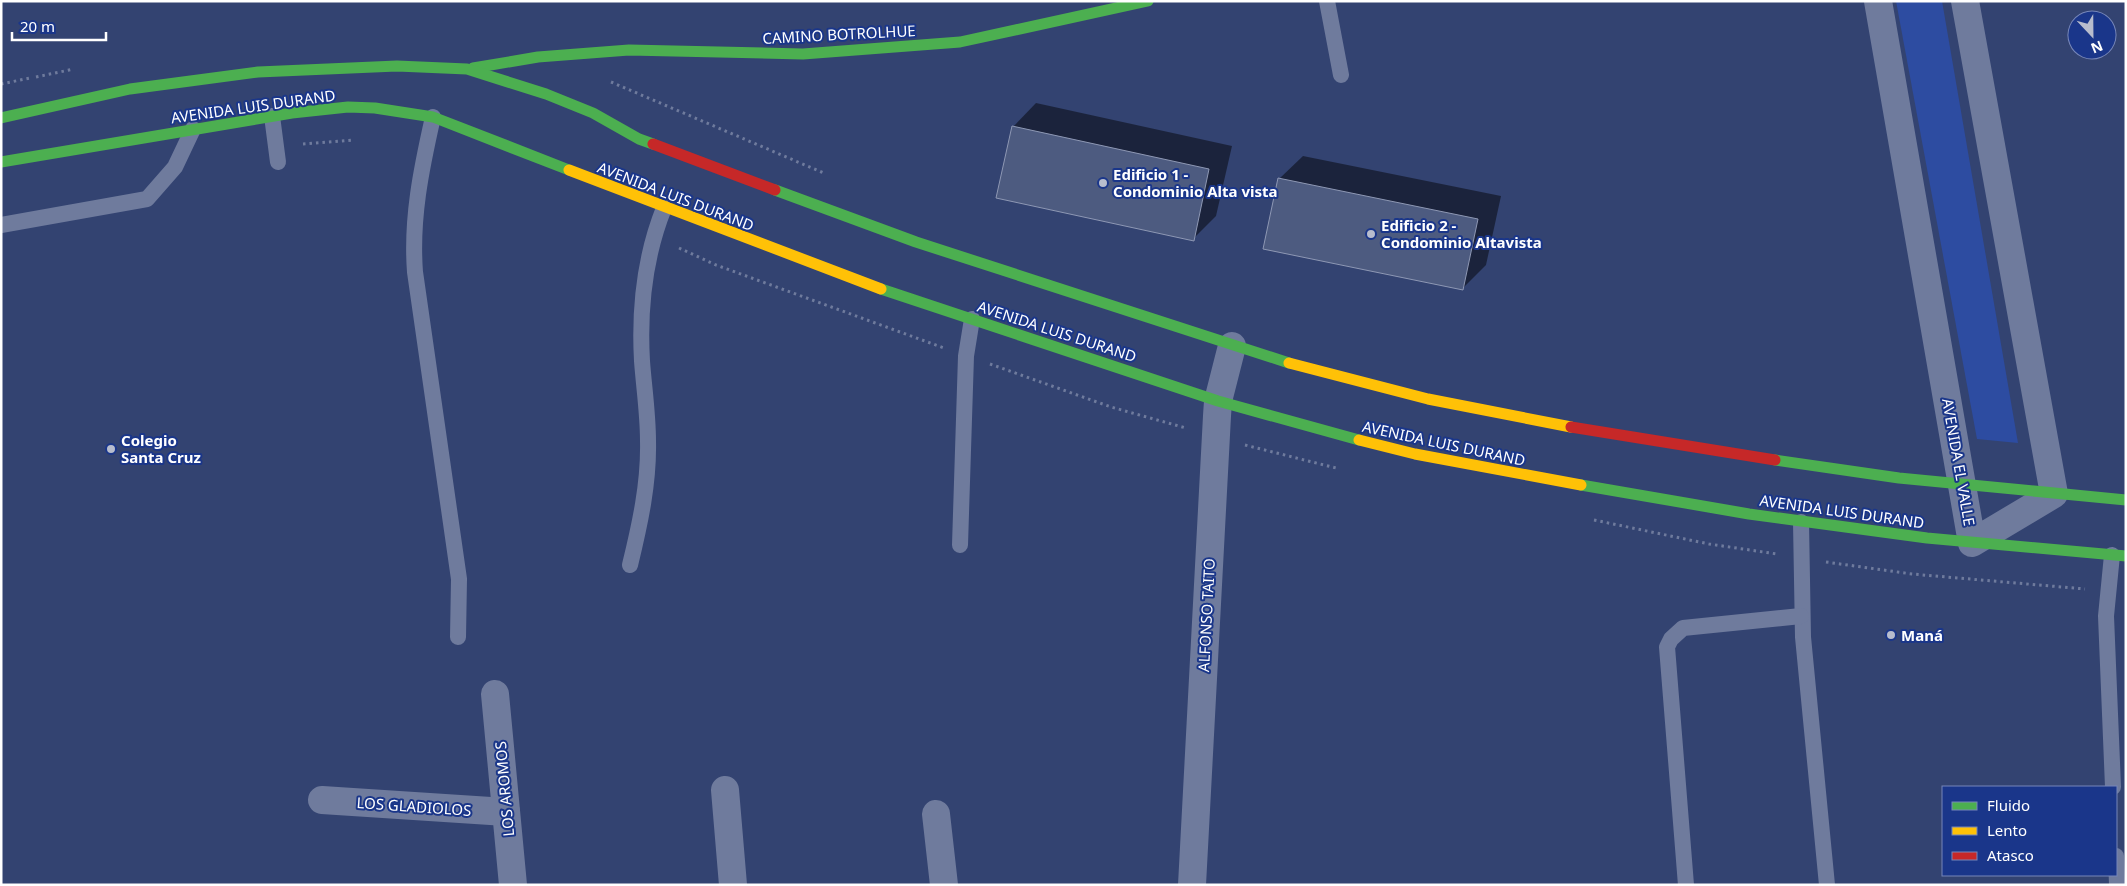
<svg xmlns="http://www.w3.org/2000/svg" width="2127" height="886" font-family="'Noto Sans',sans-serif">
  <style>
    .green { fill: #2d4ca1 }
    .shadow { fill: #0007 }
    .building { fill: #4d5b80; stroke: #8e98b4 }
    .lines { fill: none; stroke-linecap: round; stroke-linejoin: round }
    .path { stroke: #6f7b9d; stroke-width: 3; stroke-dasharray: 2.5 4; stroke-linecap: butt }
    .lane { stroke: #6f7b9d; stroke-width: 16 }
    .street { stroke: #6f7b9d; stroke-width: 28 }
    .fast { stroke: #4caf50; stroke-width: 11 }
    .slow { stroke: #ffc107; stroke-width: 11 }
    .jam { stroke: #c62828; stroke-width: 11 }
    .poi-dot { fill: #b8bdcd; stroke: #1a368a; stroke-width: 2 }
    .labels { text-anchor: middle; dominant-baseline: central; stroke-width: 4; stroke-linejoin: round; paint-order: stroke }
    .street-label { font-size: 15px; fill: #fff; stroke: #1a368a }
    .poi-label { font-size: 15px; font-weight: bold; fill: #fff; stroke: #1a368a; text-anchor: start }
  </style>
  <rect width="100%" height="100%" fill="#334371"/>
  <path class="green" d="M1896 1H1942L2018 443 1977 439Z"/>
  <g class="shadow">
    <path d="M1036 103 1232 146 1216 216 1193 239 1013 127Z"/>
    <path d="M1303 156 1501 196 1486 265 1463 288 1279 179Z"/>
  </g>
  <g class="building">
    <path d="M1012 126 1209 169 1194 241 996 198Z"/>
    <path d="M1278 178 1478 219 1463 290 1263 249Z"/>
  </g>
  <g class="lines">
    <g class="path">
      <path d="M36 77 74 69"/>
      <path d="M611 82 826 174"/>
      <path d="M1 84 30 78"/>
      <path d="M303 144 354 140"/>
      <path d="M679 248 716 265 944 348"/>
      <path d="M990 364 1111 407 1186 428"/>
      <path d="M1245 445 1336 468"/>
      <path d="M1594 520 1709 544 1777 554"/>
      <path d="M1826 562 1912 574 2085 589"/>
    </g>
    <g class="lane">
      <path d="M1327 1 1341 75"/>
      <path d="M272 116 278 162"/>
      <path d="M433 117C421 170 411 219 415 272L459 579 458 637"/>
      <path d="M1 225 147 199 175 167 193 129"/>
      <path d="M1801 522 1803 637 1827 885"/>
      <path d="M960 545 966 356 972 319"/>
      <path d="M2112 555 2106 616 2113 787"/>
      <path d="M630 565C640 524 649 483 648 441 648 414 644 388 642 361 639 308 644 258 664 208"/>
      <path d="M2116 856 2117 885"/>
      <path d="M1686 885 1667 647 1671 639 1683 628 1801 616"/>
    </g>
    <g class="street">
      <path d="M1878 1 1972 543 2054 494 1965 1"/>
      <path d="M495 694 513 885"/>
      <path d="M725 790 733 885"/>
      <path d="M322 800 506 812"/>
      <path d="M936 814 944 885"/>
      <path d="M1192 885 1217 416 1218 401 1232 346"/>
    </g>
    <g class="fast">
      <path d="M473 68 538 57 629 50 803 54 960 42 1148 1"/>
      <path d="M1 118 130 89 258 72 397 66 467 69 546 94 593 113 639 139 653 144"/>
      <path d="M1 162 292 113 348 107 375 108 433 117 569 170"/>
      <path d="M775 190 916 242 1289 363"/>
      <path d="M881 289 1218 401 1359 440"/>
      <path d="M1775 460 1899 478 2126 500"/>
      <path d="M1581 485 1749 514 1927 538 2126 556"/>
    </g>
    <g class="slow">
      <path d="M569 170 881 289"/>
      <path d="M1289 363 1428 399 1571 427"/>
      <path d="M1359 440 1415 454 1581 485"/>
    </g>
    <g class="jam">
      <path d="M653 144 775 190"/>
      <path d="M1571 427 1775 460"/>
    </g>
  </g>
  <g class="poi-dot">
    <circle cx="1103" cy="183" r="5"/>
    <circle cx="1371" cy="234" r="5"/>
    <circle cx="111" cy="449" r="5"/>
    <circle cx="1891" cy="635" r="5"/>
  </g>
  <g class="labels">
    <g class="street-label">
      <text transform="translate(839 34) rotate(-3)">CAMINO BOTROLHUE</text>
      <text transform="translate(253 106) rotate(-8)">AVENIDA LUIS DURAND</text>
      <text transform="translate(676 196) rotate(21)">AVENIDA LUIS DURAND</text>
      <text transform="translate(1057 331) rotate(18)">AVENIDA LUIS DURAND</text>
      <text transform="translate(1444 443) rotate(12)">AVENIDA LUIS DURAND</text>
      <text transform="translate(1959 462) rotate(80)">AVENIDA EL VALLE</text>
      <text transform="translate(1842 511) rotate(8)">AVENIDA LUIS DURAND</text>
      <text transform="translate(1206 615) rotate(-87)">ALFONSO TAITO</text>
      <text transform="translate(504 789) rotate(-95)">LOS AROMOS</text>
      <text transform="translate(414 806) rotate(4)">LOS GLADIOLOS</text>
    </g>
    <g class="poi-label">
      <text x="1113" y="174">Edificio 1 -<tspan x="1113" dy="17">Condominio Alta vista</tspan></text>
      <text x="1381" y="225">Edificio 2 -<tspan x="1381" dy="17">Condominio Altavista</tspan></text>
      <text x="121" y="440">Colegio<tspan x="121" dy="17">Santa Cruz</tspan></text>
      <text x="1901" y="635">Maná</text>
    </g>
  </g>
  <rect width="2127" height="886" fill="none" stroke="#ffffff" stroke-width="5"/>
  <rect x="1942" y="786" width="175" height="90" fill="#1a368a" stroke="#7686b9"/>
  <rect x="1952" y="802" width="25" height="8" fill="#4caf50" stroke="#7686b9"/>
  <text x="1987" y="811" font-size="15" fill="#ffffff">Fluido</text>
  <rect x="1952" y="827" width="25" height="8" fill="#ffc107" stroke="#7686b9"/>
  <text x="1987" y="836" font-size="15" fill="#ffffff">Lento</text>
  <rect x="1952" y="852" width="25" height="8" fill="#c62828" stroke="#7686b9"/>
  <text x="1987" y="861" font-size="15" fill="#ffffff">Atasco</text>
  <g transform="translate(2092 35) rotate(158)"><circle r="24" fill="#1a368a" stroke="#7686b9"/>
  <path d="M0-4L9 19L0 12L-9 19Z" fill="#b8bdcd"/>
  <text y="-8" font-size="14" font-weight="bold" text-anchor="middle" fill="#ffffff">N</text>
  </g>
  <path d="M12 32v8h94v-8" fill="none" stroke="#ffffff" stroke-width="2.5"/>
  <text x="20" y="32" font-size="15" fill="#ffffff" stroke="#1a368a" stroke-width="4" paint-order="stroke">20 m</text>
</svg>
